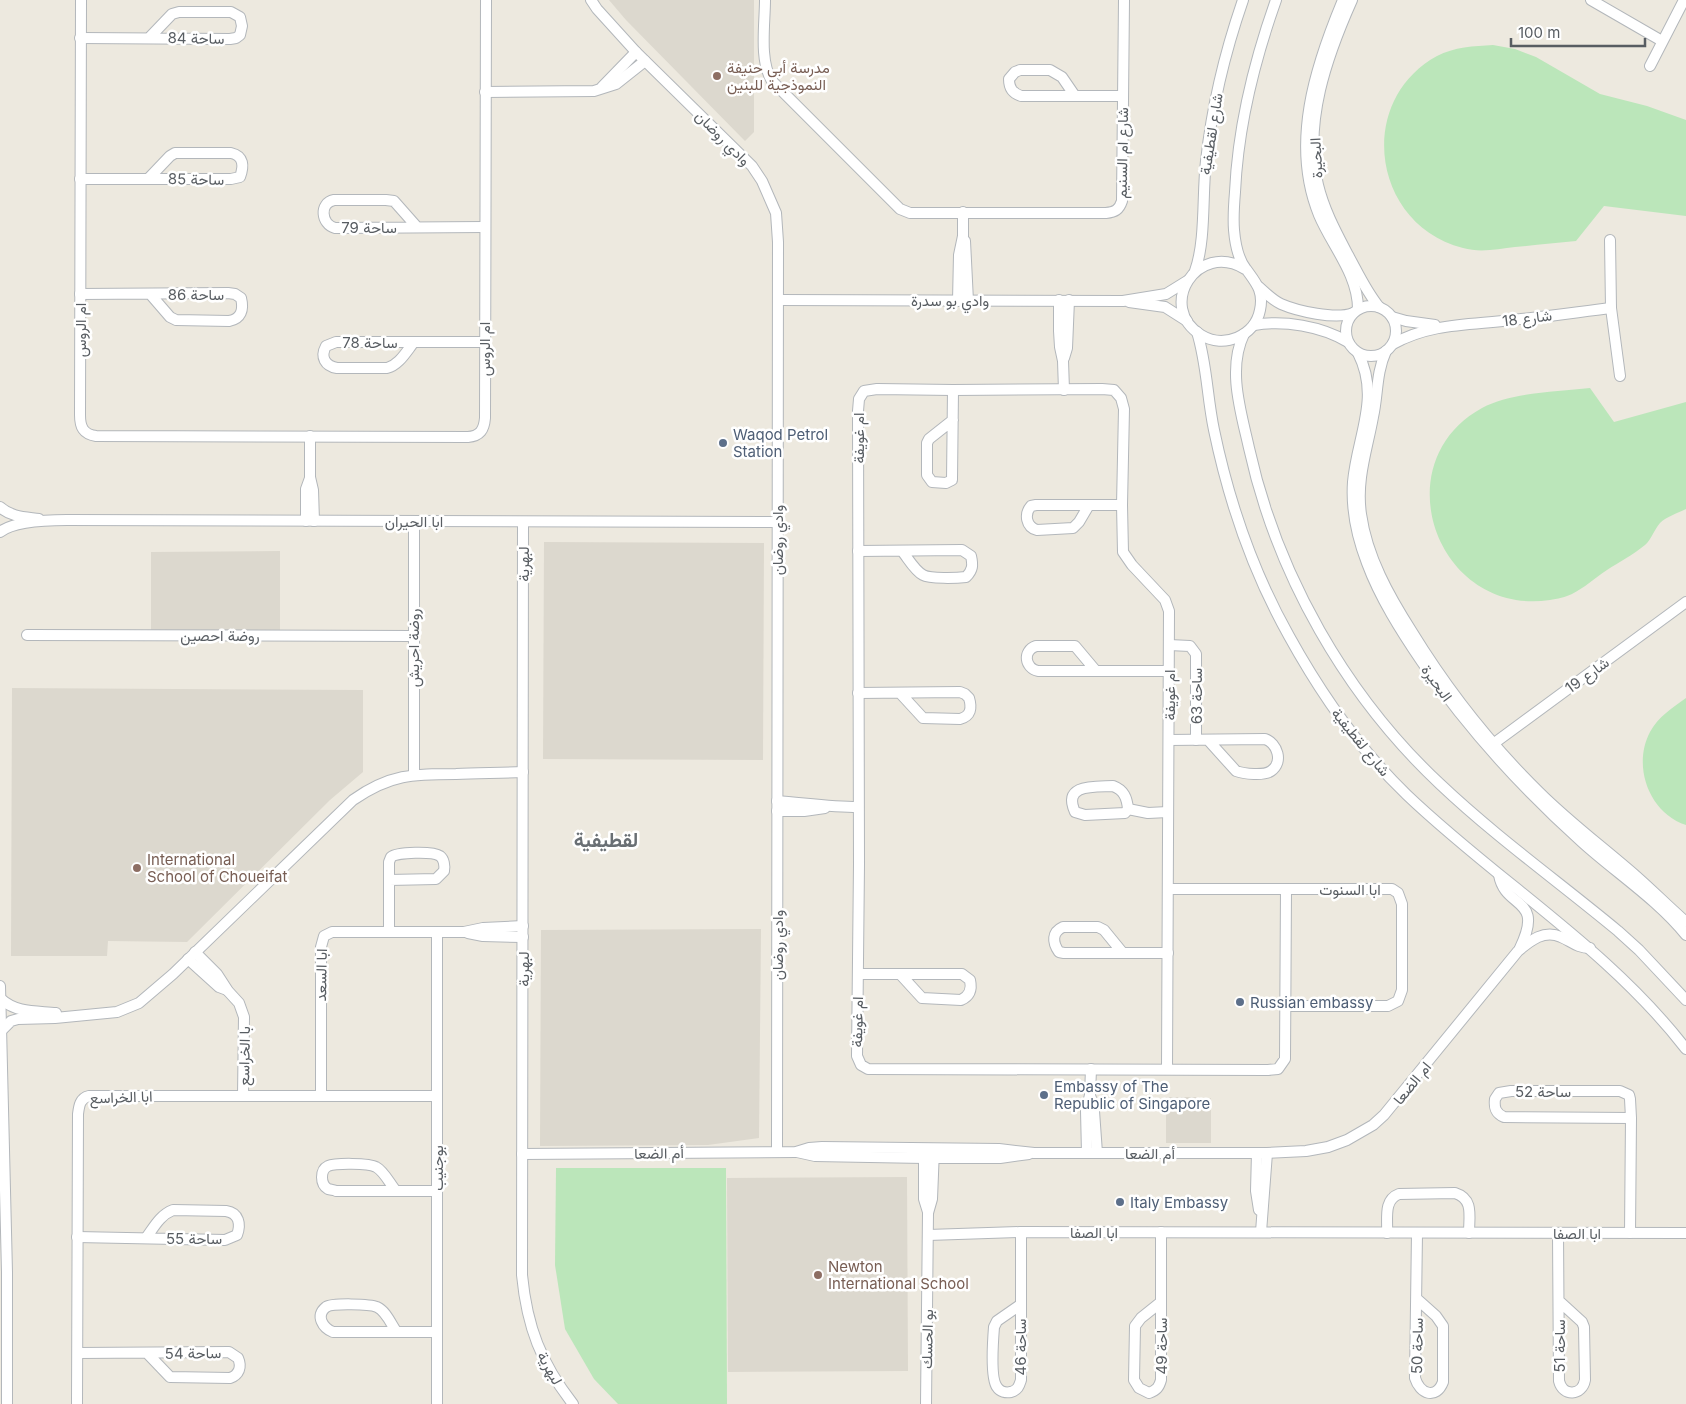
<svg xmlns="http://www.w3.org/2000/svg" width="1686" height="1404" font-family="Inter,Vazirmatn,sans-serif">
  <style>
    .education { fill: #dcd8ce }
    .green { fill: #bbe6ba }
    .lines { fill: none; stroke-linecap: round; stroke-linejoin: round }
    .minor-casing { stroke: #b3b7bb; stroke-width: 12 }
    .minor { stroke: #fff; stroke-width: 10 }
    .education-dot { fill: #8d6e63; stroke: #fff; stroke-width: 2 }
    .service-dot { fill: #5c6f8a; stroke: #fff; stroke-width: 2 }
    .labels { text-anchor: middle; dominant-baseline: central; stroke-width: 5; stroke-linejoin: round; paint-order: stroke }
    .street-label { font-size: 15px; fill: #585d62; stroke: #fff }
    .education-label { font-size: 15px; fill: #785e54; stroke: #fff; text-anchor: start }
    .service-label { font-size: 15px; fill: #4e5e75; stroke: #fff; text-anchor: start }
    .district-label { font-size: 20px; font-weight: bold; fill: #696f74; stroke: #fff }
  </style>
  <rect width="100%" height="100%" fill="#ede9df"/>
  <g class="education">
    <path d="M609 0H754V132L745 141 626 20Z"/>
    <path d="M544 542 764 543 763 760 543 759Z"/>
    <path d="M280 551V631H151V552Z"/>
    <path d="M12 688 363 690V772L330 800 187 942 108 941 107 956H11Z"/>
    <path d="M761 929 759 1138 708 1145 540 1146 541 930Z"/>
    <path d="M1166 1097H1196L1200 1101H1205L1211 1098V1143H1166Z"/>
    <path d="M907 1177 908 1371 728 1372 727 1178Z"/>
  </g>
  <g class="green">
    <path d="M1493 45 1515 49 1536 57 1600 94 1647 106 1686 120V216L1604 206 1576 241C1556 243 1536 245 1515 247 1498 249 1480 253 1463 248 1372 225 1355 101 1437 56 1454 47 1474 46 1493 45Z"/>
    <path d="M1590 388 1614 422 1686 402V509C1678 513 1666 517 1660 523 1654 530 1651 540 1645 545 1633 555 1619 562 1607 570 1595 578 1584 588 1572 594 1566 597 1557 599 1550 600 1437 617 1382 463 1482 408 1512 392 1556 392 1590 388Z"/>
    <path d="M1686 698V825C1649 813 1632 766 1650 732 1658 717 1672 708 1686 698Z"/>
    <path d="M556 1168H726L727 1404H618L594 1379 565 1329 555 1265Z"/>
  </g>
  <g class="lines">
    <g class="minor-casing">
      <g id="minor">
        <path d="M81 0 80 415C80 427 83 434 96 436L468 437C480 436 484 430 485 418L486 0"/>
        <path d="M591 0 597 9 636 52 752 166 762 181 776 213 778 242 777 1152"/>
        <path d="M765 0C765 24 759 61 772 81L900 209 910 213H1106C1115 212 1119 210 1122 201L1124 0"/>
        <path d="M1343 0C1315 67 1290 144 1319 215 1332 246 1358 274 1358 309"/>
        <path d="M1352 0C1327 56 1303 123 1318 185 1324 210 1336 232 1348 255 1358 273 1366 291 1379 307"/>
        <path d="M1591 0 1662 41"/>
        <path d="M80 38 230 39 236 38 240 35 242 26 240 17 231 12H179L172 14 149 38"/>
        <path d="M1650 66 1684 0"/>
        <path d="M602 87 636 52"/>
        <path d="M485 92 594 91 616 84 645 61"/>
        <path d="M1075 96 1062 77 1050 70H1020L1015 72 1009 79C1009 89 1013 93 1021 96H1123"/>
        <path d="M80 179H231L240 177C244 166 244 156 231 153H175L170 156 149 178"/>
        <path d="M417 227 394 201 386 200H334C319 203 321 224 335 228L485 227"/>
        <path d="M1610 240 1611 308 1620 376"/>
        <path d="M965 241 968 301"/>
        <path d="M1245 269C1197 240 1156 307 1201 335 1224 349 1255 336 1260 310 1264 291 1256 283 1246 269 1238 259 1235 242 1234 230 1233 217 1234 204 1235 192 1238 126 1254 62 1276 0"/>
        <path d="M1195 271C1206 240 1202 195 1206 161 1212 106 1225 52 1243 0"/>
        <path d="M1259 287C1266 293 1272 300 1281 304 1297 311 1336 320 1353 313"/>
        <path d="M80 294 228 293 235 294 241 298C244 310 241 319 229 321L176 320 170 317 151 295"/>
        <path d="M778 300 1123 301 1166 294 1187 281"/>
        <path d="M1059 300V331L1060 347 1063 361 1064 390"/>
        <path d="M958 301 959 255 963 236V212"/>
        <path d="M1129 302 1165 307 1187 321"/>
        <circle cx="1371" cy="331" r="25"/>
        <path d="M1392 317 1406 321 1435 325"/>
        <path d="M1254 325C1284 320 1321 326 1348 342"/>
        <path d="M1197 332C1207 364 1207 397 1214 430 1229 502 1253 572 1289 636 1321 694 1359 749 1407 795 1498 882 1608 948 1686 1049"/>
        <path d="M1244 334C1227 369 1241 412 1249 448 1277 575 1346 696 1440 784 1496 837 1559 882 1618 931L1639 950 1686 1000"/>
        <path d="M414 342C406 352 399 365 387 368H337C325 366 320 357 326 346L336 342H484"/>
        <path d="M1393 344C1430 323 1470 325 1512 320 1545 317 1578 312 1611 308"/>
        <path d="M1386 351C1376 373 1378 395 1373 417 1367 450 1356 480 1361 514 1367 557 1389 596 1412 632 1447 689 1490 744 1539 792 1569 822 1604 848 1636 876 1653 891 1669 907 1686 922"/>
        <path d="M1358 353C1381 398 1357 436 1353 482 1351 510 1357 537 1367 563 1380 598 1401 631 1422 662 1468 729 1522 788 1582 842 1615 872 1658 900 1686 935"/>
        <path d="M1064 358 1067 348 1069 300"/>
        <path d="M953 420 929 439 927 443V475L932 482 946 483 952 480 953 390"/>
        <path d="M310 436V477L313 490 314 521"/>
        <path d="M1089 505 1079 522 1073 528 1037 530C1026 527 1024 514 1031 506L1036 505H1122"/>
        <path d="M0 507C11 517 25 517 39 519"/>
        <path d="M306 521V489L310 478"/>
        <path d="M523 522 522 1275C527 1327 541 1363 573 1404"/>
        <path d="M0 532C14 521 49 520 67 520L777 522"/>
        <path d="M858 551 962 550 971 556C973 565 973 570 966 577 957 578 930 579 923 575 914 570 908 558 902 551"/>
        <path d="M27 635 413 636"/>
        <path d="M1169 645 1190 646 1196 654V740"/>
        <path d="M1096 671 1075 646H1036C1022 651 1025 668 1038 671H1169"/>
        <path d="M858 693 960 692 965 694 969 698C972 708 971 716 960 719L923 718 900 693"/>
        <path d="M1169 740 1265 739C1277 743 1284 762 1271 771 1264 776 1244 774 1236 771L1208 740"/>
        <path d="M1489 747 1686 602"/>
        <path d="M414 774V521"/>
        <path d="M1113 786C1124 790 1127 798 1128 809L1125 813 1085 815 1075 812C1062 783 1096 787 1113 786Z"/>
        <path d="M777 801C804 803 831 807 858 807"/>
        <path d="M1128 809 1148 813 1168 812"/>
        <path d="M777 811H804L825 808"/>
        <path d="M1499 875C1505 910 1545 896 1520 948"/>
        <path d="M1168 889H1392L1398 893 1402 904V990L1398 1001 1388 1006H1285"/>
        <path d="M389 932V862L391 857C397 852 433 851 440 856 444 859 445 866 444 871L436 879 389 880"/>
        <path d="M468 933 483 936 523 937"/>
        <path d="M195 952 217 974 228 991 239 1003 244 1017 243 1096"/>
        <path d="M1122 952 1104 930 1098 927H1063C1052 932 1052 942 1059 952L1064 953H1168"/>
        <path d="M188 959 219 987 227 990"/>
        <path d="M858 974H962L970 980C972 989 970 996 961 1000L922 998 900 974"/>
        <path d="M0 986 7 1272V1404"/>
        <path d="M1 999C16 1013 36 1011 56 1013"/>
        <path d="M1 1031 11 1021 18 1019 55 1018 117 1012 139 1003 173 974 353 800C390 774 413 774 456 774 478 773 501 773 523 772"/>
        <path d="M1167 1069 1169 611 1165 600 1132 565 1123 552 1122 505 1124 409 1121 398 1114 390 1102 389 953 390 877 389 864 391 859 399 858 411 859 864 857 1056 861 1065 868 1069 1268 1070 1278 1069 1285 1059 1286 889"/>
        <path d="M321 1096V947L324 936 332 932H464L483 928 523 926"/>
        <path d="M1091 1098 1094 1111 1097 1153"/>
        <path d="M797 1152 815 1156 924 1158H1000L1029 1154"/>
        <path d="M924 1152V1199L928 1212"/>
        <path d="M1087 1153 1086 1111 1090 1095 1091 1069"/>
        <path d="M1257 1153 1256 1191 1259 1210"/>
        <path d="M522 1154 796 1152 809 1148 822 1147 999 1149 1034 1153H1267L1306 1151 1328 1147 1347 1140 1373 1125 1384 1115 1518 951C1530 941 1544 929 1561 937 1571 941 1577 948 1590 948"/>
        <path d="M396 1191C390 1184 384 1171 376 1167 369 1163 335 1163 328 1166 320 1170 320 1184 328 1189 331 1190 334 1190 336 1191H437"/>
        <path d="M1161 1232V1380C1159 1387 1157 1390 1149 1393L1139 1388 1134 1380 1135 1326 1141 1318 1161 1302"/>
        <path d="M1261 1232 1267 1153"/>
        <path d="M1387 1233C1388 1219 1383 1200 1399 1194L1455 1193C1474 1199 1469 1216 1469 1233"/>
        <path d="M1417 1233 1415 1378C1420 1394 1436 1400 1443 1382V1326L1436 1316 1417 1299"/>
        <path d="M1558 1233 1559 1381C1563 1397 1582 1396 1585 1380L1584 1327 1582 1322 1559 1301"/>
        <path d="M1630 1233 1631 1118 1630 1099 1629 1095 1620 1091H1511L1499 1093 1495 1099C1494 1107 1495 1113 1504 1117L1631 1118"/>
        <path d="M928 1235 1021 1232 1686 1233"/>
        <path d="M77 1237 225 1240 237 1235C241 1224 239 1213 226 1211L173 1210C160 1215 154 1227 146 1238"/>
        <path d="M1020 1305 997 1321 994 1327C993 1340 990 1378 997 1387 1000 1392 1006 1393 1011 1392 1018 1390 1019 1386 1021 1380V1232"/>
        <path d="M396 1331C391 1324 386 1311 377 1307 370 1304 332 1303 326 1307 315 1316 323 1328 333 1332H436"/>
        <path d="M78 1353 229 1352 238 1358C242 1367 239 1375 230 1378L170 1377 147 1353"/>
        <path d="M77 1404 78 1114C79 1106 80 1098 89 1096H437"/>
        <path d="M437 1404V932"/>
        <path d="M926 1404 928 1213 932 1199 934 1149"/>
      </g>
    </g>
    <use href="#minor" class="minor"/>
  </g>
  <g class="education-dot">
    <circle cx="717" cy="76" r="5"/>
    <circle cx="137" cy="868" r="5"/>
    <circle cx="818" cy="1275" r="5"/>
  </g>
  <g class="service-dot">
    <circle cx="723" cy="443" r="5"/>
    <circle cx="1240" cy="1002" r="5"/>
    <circle cx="1044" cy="1095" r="5"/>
    <circle cx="1120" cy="1202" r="5"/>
  </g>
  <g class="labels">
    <g class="street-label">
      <text transform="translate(196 38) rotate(1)">ساحة 84</text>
      <text transform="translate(1211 134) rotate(-81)">شارع لقطيفية</text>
      <text transform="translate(723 138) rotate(45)">وادي روضان</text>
      <text transform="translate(1122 153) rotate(-89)">شارع ام السنيم</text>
      <text transform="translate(1316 158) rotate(-93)">البحيرة</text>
      <text transform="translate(196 179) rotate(1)">ساحة 85</text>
      <text x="369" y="227">ساحة 79</text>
      <text x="196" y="294">ساحة 86</text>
      <text x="950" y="300">وادي بو سدرة</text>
      <text transform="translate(1527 318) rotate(-7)">شارع 18</text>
      <text transform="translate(80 330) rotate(-90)">ام الروس</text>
      <text x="370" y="342">ساحة 78</text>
      <text transform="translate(484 349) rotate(-90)">ام الروس</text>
      <text transform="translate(858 438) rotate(-90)">ام غويفة</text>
      <text x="414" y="521">ابا الحيران</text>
      <text transform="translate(777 540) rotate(-90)">وادي روضان</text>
      <text transform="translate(523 564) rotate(-90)">لبهرية</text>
      <text x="220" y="635">روضة احصين</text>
      <text transform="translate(413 648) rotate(-90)">روضة احريش</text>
      <text transform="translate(1587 675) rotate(-36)">شارع 19</text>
      <text transform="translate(1437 683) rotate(54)">البحيرة</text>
      <text transform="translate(1169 695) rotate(-90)">ام غويفة</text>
      <text transform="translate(1196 696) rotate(-90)">ساحة 63</text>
      <text transform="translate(1361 742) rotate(51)">شارع لقطيفية</text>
      <text x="1350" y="889">ابا السنوت</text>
      <text transform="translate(777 945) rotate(-90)">وادي روضان</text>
      <text transform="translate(523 969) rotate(-90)">لبهرية</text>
      <text transform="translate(321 975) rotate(-89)">ابا السعد</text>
      <text transform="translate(857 1022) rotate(-89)">ام غويفة</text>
      <text transform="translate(244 1056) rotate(-89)">با الخراسع</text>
      <text transform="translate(1412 1083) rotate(-51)">ام الضعا</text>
      <text x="1543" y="1091">ساحة 52</text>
      <text transform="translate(121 1097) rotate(-2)">ابا الخراسع</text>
      <text transform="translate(659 1153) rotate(-1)">أم الضعا</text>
      <text x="1150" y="1153">أم الضعا</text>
      <text transform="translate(437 1168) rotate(-90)">بوجنيب</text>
      <text x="1094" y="1232">ابا الصفا</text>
      <text x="1577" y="1233">ابا الصفا</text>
      <text x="194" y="1238">ساحة 55</text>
      <text transform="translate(927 1339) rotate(-89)">بو الحسك</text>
      <text transform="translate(1161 1346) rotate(-90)">ساحة 49</text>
      <text transform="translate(1417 1346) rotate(-89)">ساحة 50</text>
      <text transform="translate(1559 1346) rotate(-90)">ساحة 51</text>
      <text transform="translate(1020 1347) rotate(-90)">ساحة 46</text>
      <text transform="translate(193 1353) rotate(-1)">ساحة 54</text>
      <text transform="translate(550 1368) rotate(61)">لبهرية</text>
    </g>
    <g class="education-label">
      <text x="727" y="67">مدرسة أبي حنيفة<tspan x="727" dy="17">النموذجية للبنين</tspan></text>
      <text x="147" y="859">International<tspan x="147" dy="17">School of Choueifat</tspan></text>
      <text x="828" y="1266">Newton<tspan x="828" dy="17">International School</tspan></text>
    </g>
    <g class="service-label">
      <text x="733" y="434">Waqod Petrol<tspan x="733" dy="17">Station</tspan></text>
      <text x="1250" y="1002">Russian embassy</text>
      <text x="1054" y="1086">Embassy of The<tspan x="1054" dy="17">Republic of Singapore</tspan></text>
      <text x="1130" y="1202">Italy Embassy</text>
    </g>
    <g class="district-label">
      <text x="606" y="840">لقطيفية</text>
    </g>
  </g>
  <path d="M1511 38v8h134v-8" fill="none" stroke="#585d62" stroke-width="2.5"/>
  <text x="1518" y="38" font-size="15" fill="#585d62" stroke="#ffffff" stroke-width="4" paint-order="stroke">100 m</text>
</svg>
